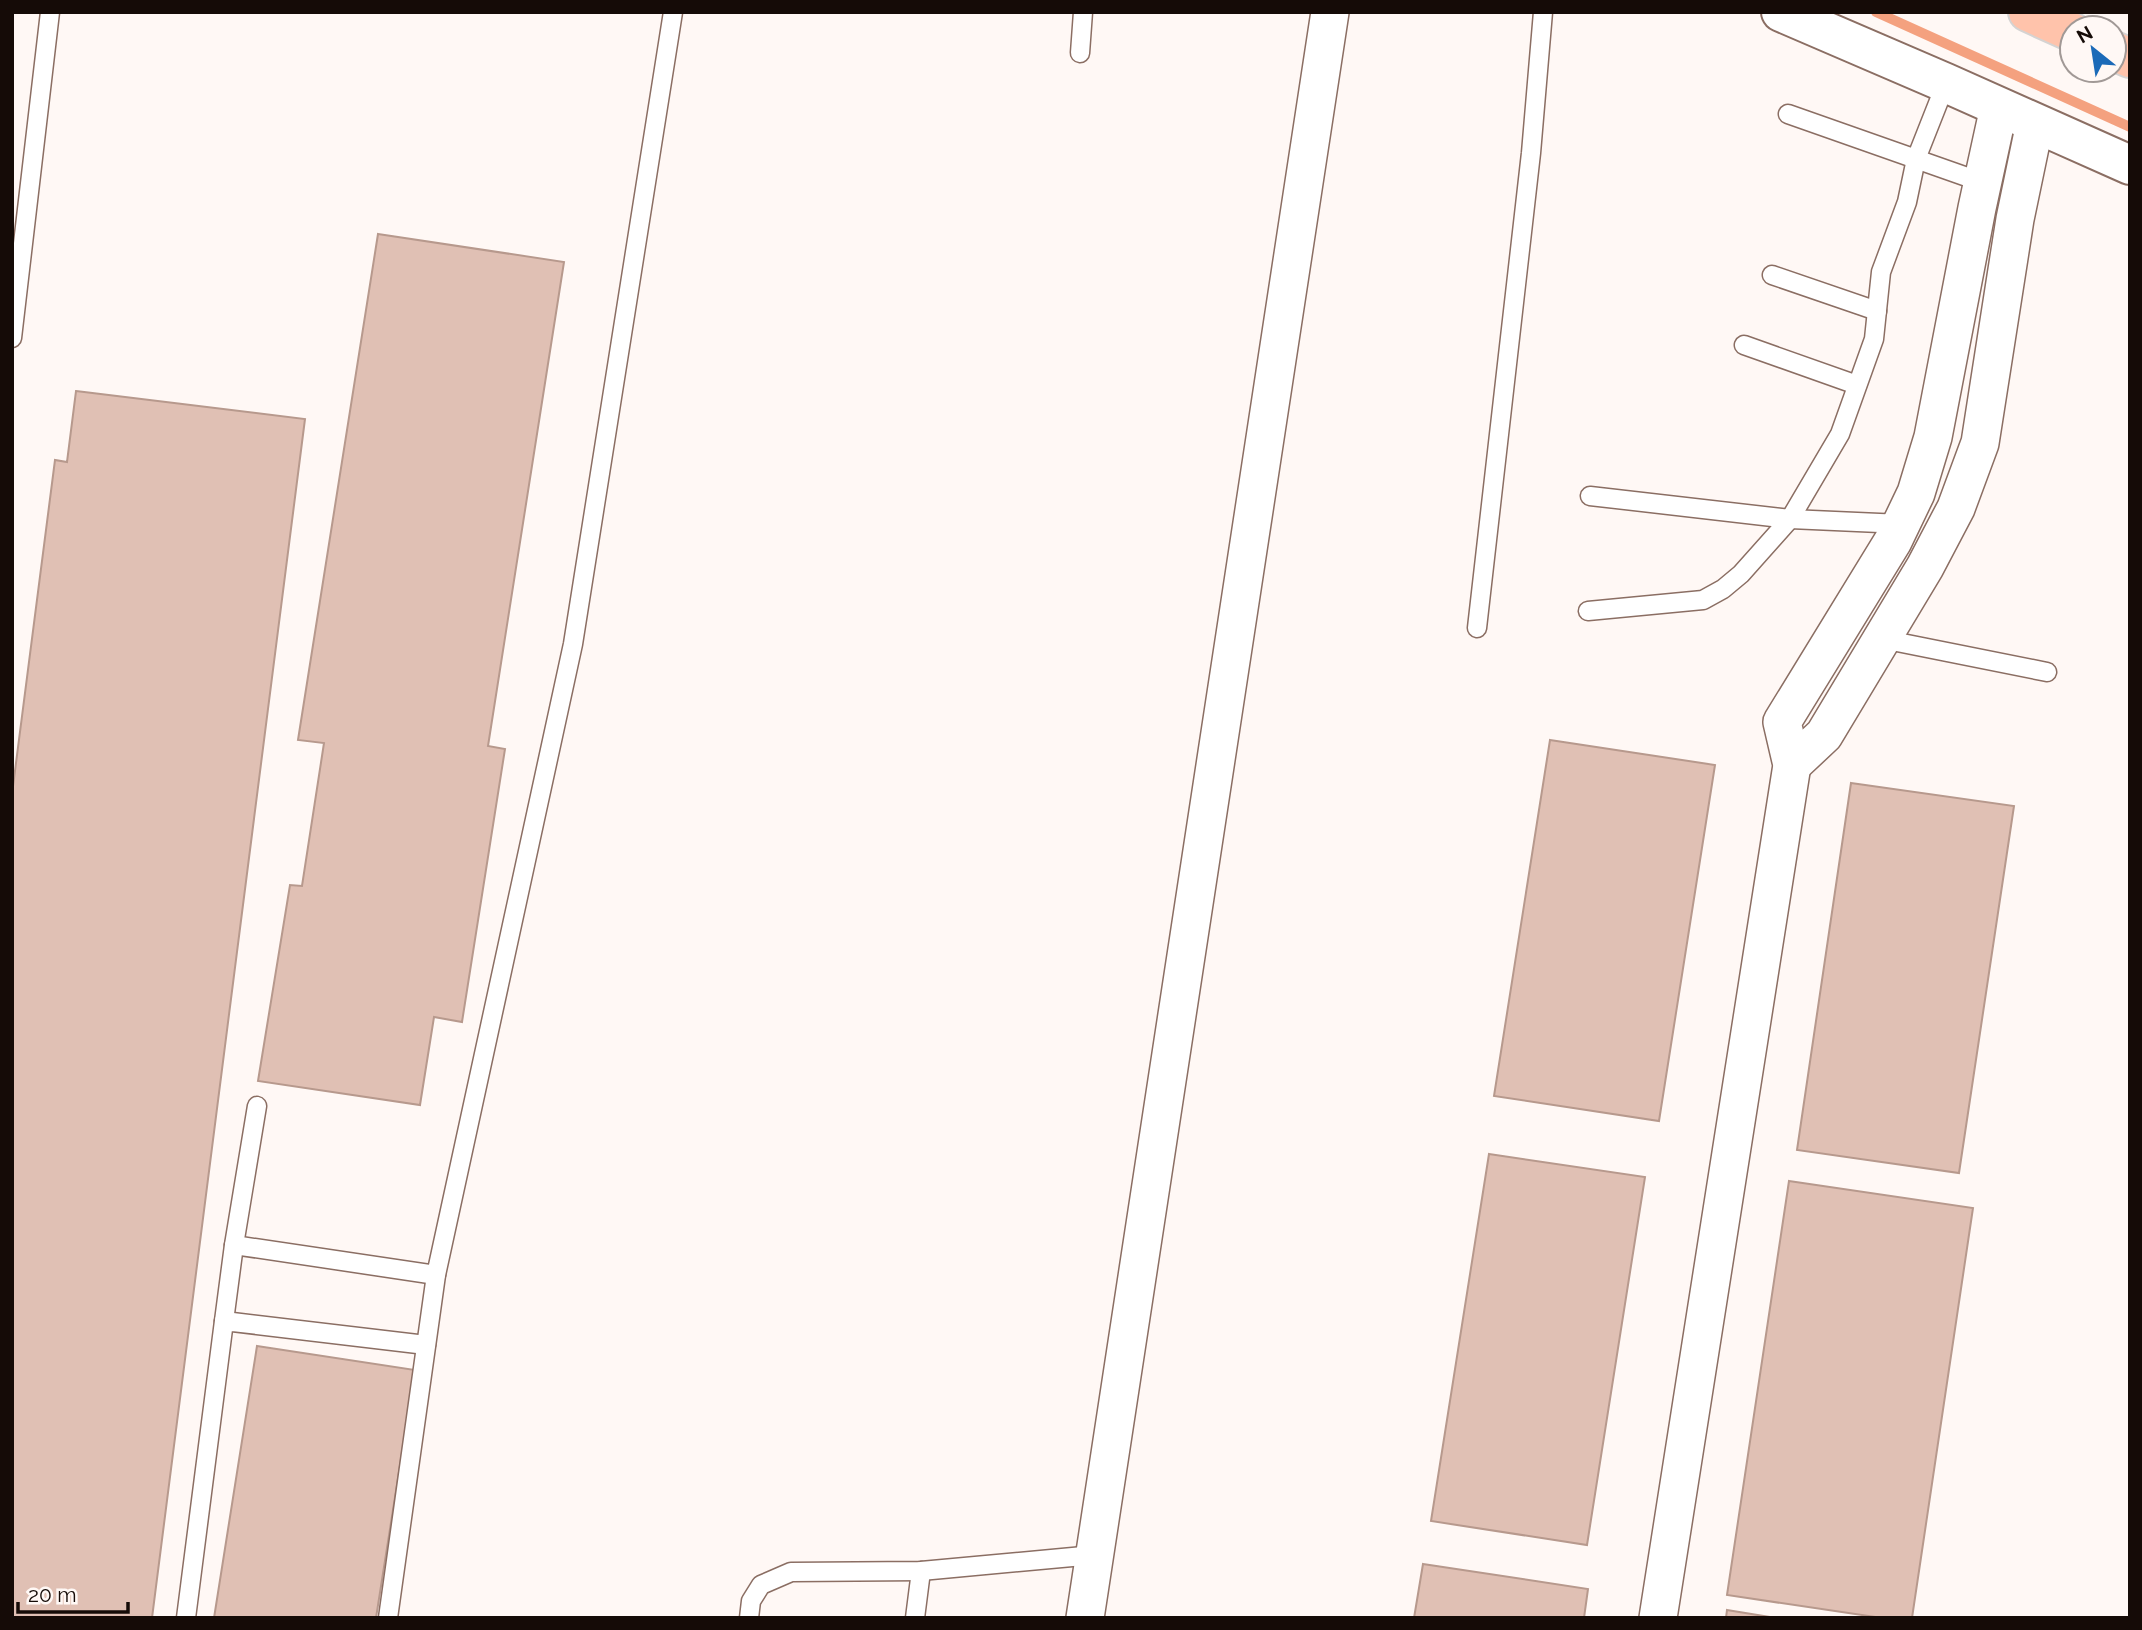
<svg xmlns="http://www.w3.org/2000/svg" width="2142" height="1630" font-family="Raleway,sans-serif">
  <style>
    .lines { fill: none; stroke-linecap: round; stroke-linejoin: round }
    .stream { stroke: #f4a17f; stroke-width: 10 }
    .building { fill: #e0c0b4; stroke: #b7998d; stroke-width: 2 }
    .service-casing { stroke: #8b6e63; stroke-width: 21 }
    .minor-casing { stroke: #8b6e63; stroke-width: 40 }
    .secondary-casing { stroke: #8b6e63; stroke-width: 42 }
    .trunk-casing { stroke: #d5d3d2; stroke-width: 42 }
    .service { stroke: #fff; stroke-width: 18 }
    .minor { stroke: #fff; stroke-width: 37 }
    .secondary { stroke: #fff; stroke-width: 38 }
    .trunk { stroke: #ffc3ab; stroke-width: 38 }
  </style>
  <rect width="100%" height="100%" fill="#fff8f5"/>
  <g class="lines">
    <path class="stream" d="M1876 12 2130 127"/>
  </g>
  <g class="building">
    <path d="M378 234 564 262 488 746 505 749 462 1022 434 1017 420 1105 258 1081 290 885 302 886 324 743 298 740Z"/>
    <path d="M76 391 305 419 152 1618H12V794L55 460 67 462Z"/>
    <path d="M1550 740 1715 765 1659 1121 1494 1096Z"/>
    <path d="M1851 783 2014 806 1959 1173 1797 1150Z"/>
    <path d="M1489 1154 1645 1177 1587 1545 1431 1521Z"/>
    <path d="M1789 1181 1973 1208 1912 1618H1882L1727 1595Z"/>
    <path d="M257 1346 415 1370 376 1618H214Z"/>
    <path d="M1423 1564 1588 1589 1584 1618H1414Z"/>
    <path d="M1727 1610 1776 1618H1726Z"/>
  </g>
  <g class="lines">
    <g class="service-casing">
      <g id="service">
        <path d="M1080 53 1083 12"/>
        <path d="M1788 114 1987 184"/>
        <path d="M1772 275 1877 311"/>
        <path d="M12 338 50 12"/>
        <path d="M1744 345 1857 385"/>
        <path d="M1590 496 1790 519 1902 524"/>
        <path d="M1588 611 1703 600 1723 589 1741 574 1790 519 1840 434 1874 339 1881 272 1907 202 1916 159 1946 83"/>
        <path d="M1477 628 1531 153 1543 12"/>
        <path d="M1882 639 2047 672"/>
        <path d="M257 1106 234 1245 436 1275"/>
        <path d="M224 1321 234 1245"/>
        <path d="M186 1618 224 1321 426 1345"/>
        <path d="M388 1618 436 1275 573 644 673 12"/>
        <path d="M749 1618 751 1601 761 1585 791 1572 921 1571 1094 1555"/>
        <path d="M915 1618 921 1571"/>
      </g>
    </g>
    <g class="minor-casing">
      <g id="minor">
        <path d="M1792 765 1824 735 1925 567 1956 508 1980 443 2015 219 2035 123"/>
        <path d="M1085 1618 1330 12"/>
        <path d="M1658 1618 1792 765 1782 722 1893 541 1916 493 1933 437 1977 208 1999 107"/>
      </g>
    </g>
    <g class="secondary-casing">
      <path id="secondary" d="M1781 12 1946 83 2130 165"/>
    </g>
    <g class="trunk-casing">
      <g id="trunk">
        <path d="M2028 12 2072 32"/>
        <path d="M2114 51 2130 58"/>
      </g>
    </g>
    <use href="#service" class="service"/>
    <use href="#minor" class="minor"/>
    <use href="#secondary" class="secondary"/>
    <use href="#trunk" class="trunk"/>
  </g>
  <rect width="2142" height="1630" fill="none" stroke="#150b07" stroke-width="28"/>
  <g transform="translate(2093 49) rotate(330)"><circle r="33" fill="#fff8f5" stroke="#a19996" stroke-width="2"/>
  <path d="M0-5L12 26L0 18L-12 26Z" fill="#1b6ab8"/>
  <text y="-10" font-size="19" font-weight="bold" text-anchor="middle" fill="#150b07">N</text>
  </g>
  <path d="M18 1602v10h110v-10" fill="none" stroke="#150b07" stroke-width="3.5"/>
  <text x="28" y="1602" font-size="21" fill="#150b07" stroke="#fff8f5" stroke-width="5" paint-order="stroke">20 m</text>
</svg>
